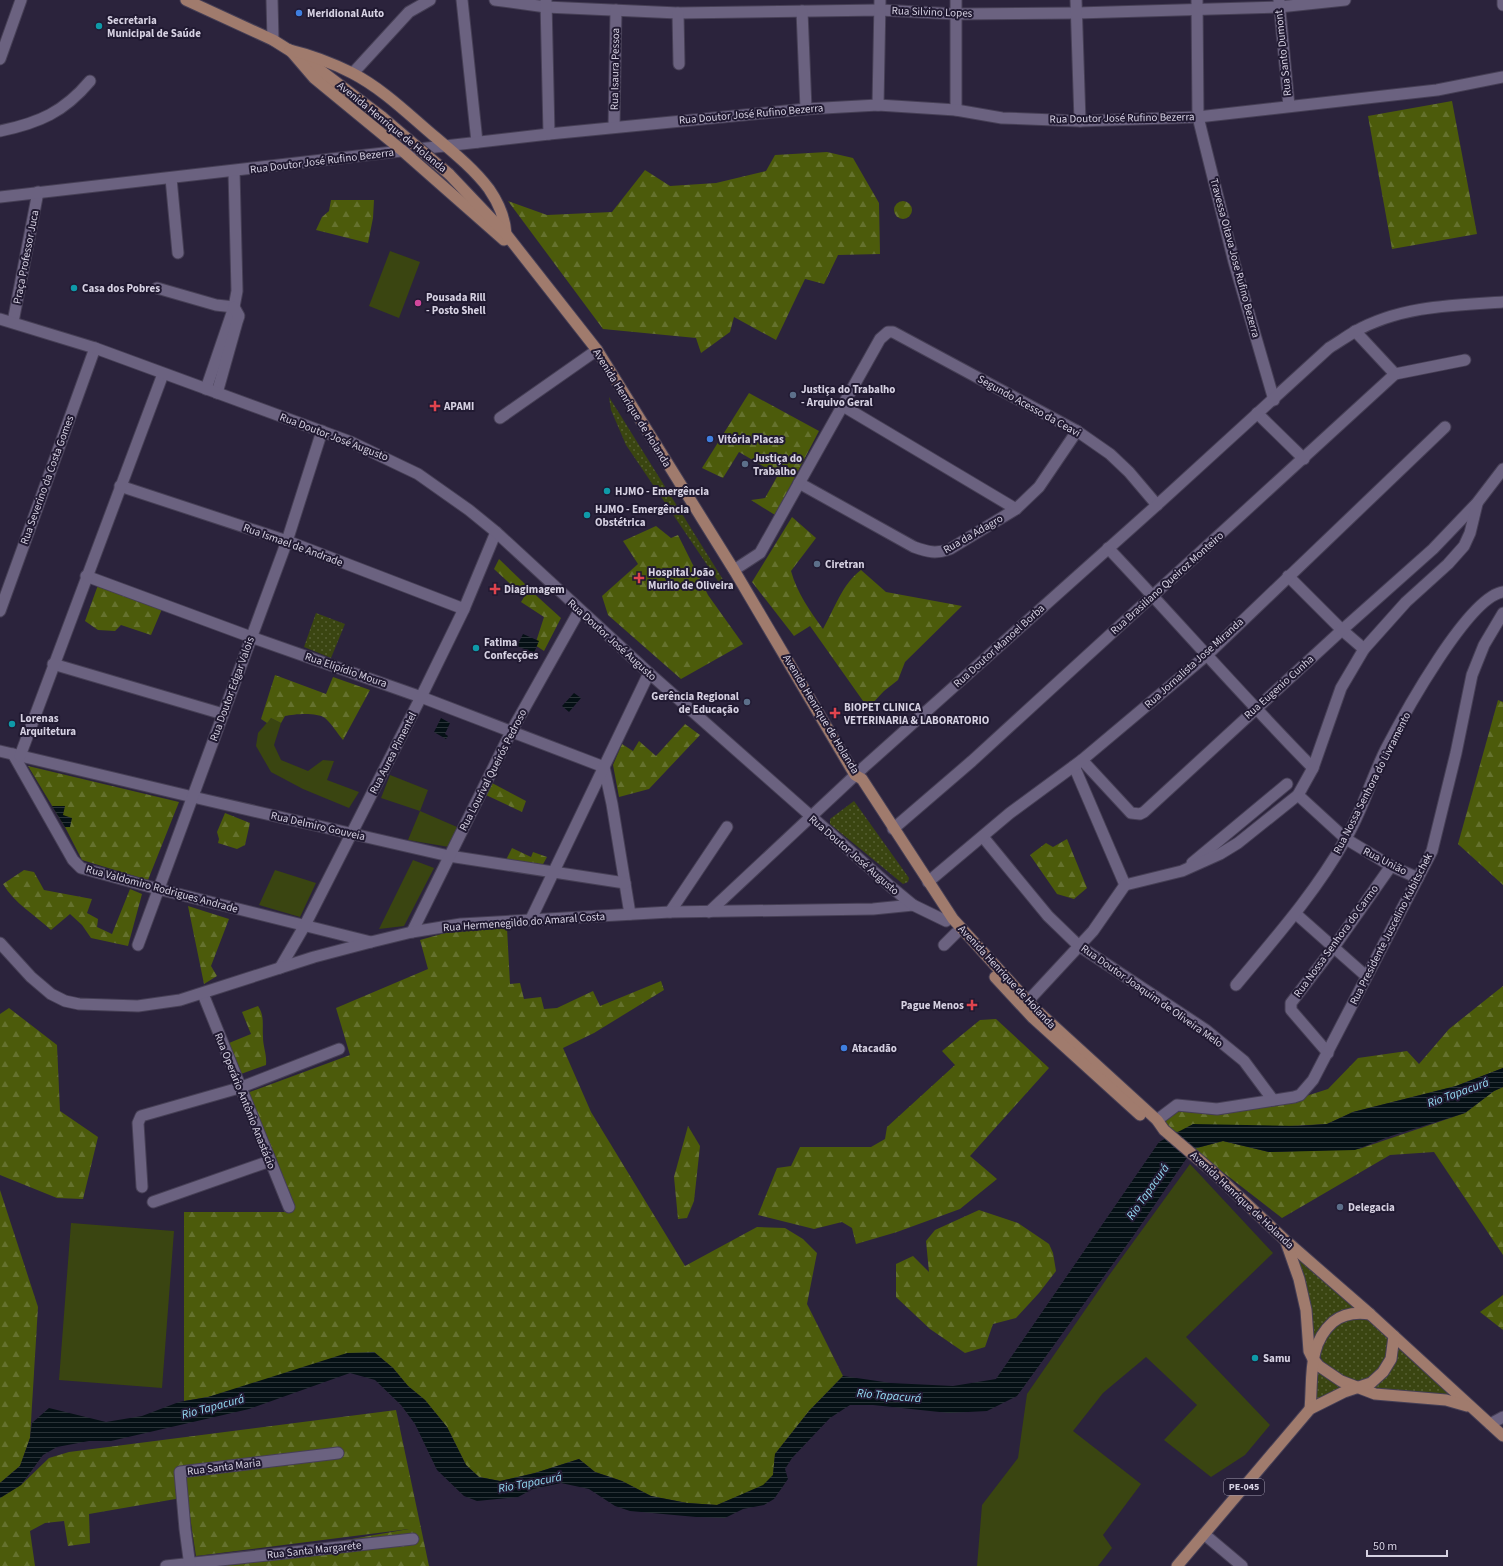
<svg xmlns="http://www.w3.org/2000/svg" width="1503" height="1566" font-family="'Source Sans 3',sans-serif">
  <style>
    .grass { fill: #3a4511 }
    .forest { fill: url(#forest-firs) }
    .park { fill: url(#park-dots) }
    .water { fill: url(#water-rules) }
    .lines { fill: none; stroke-linecap: round; stroke-linejoin: round }
    .minor-casing { stroke: #463f55; stroke-width: 13 }
    .tertiary-casing { stroke: #463f55; stroke-width: 13 }
    .secondary-casing { stroke: #463f55; stroke-width: 13 }
    .primary-casing { stroke: #463f55; stroke-width: 13 }
    .minor { stroke: #6b6280; stroke-width: 11 }
    .tertiary { stroke: #6b6280; stroke-width: 11 }
    .secondary { stroke: #6b6280; stroke-width: 11 }
    .primary { stroke: #a07b6d; stroke-width: 11 }
    .primary-bridge-casing { stroke: #463f55; stroke-width: 13; stroke-linecap: butt }
    .primary-bridge { stroke: #a07b6d; stroke-width: 11 }
    .shop-dot { fill: #3f7fe0; stroke: #211a32; stroke-width: 1.5 }
    .culture-dot { fill: #0f9aa8; stroke: #211a32; stroke-width: 1.5 }
    .hotel-dot { fill: #d1479c; stroke: #211a32; stroke-width: 1.5 }
    .service-dot { fill: #5c6f8a; stroke: #211a32; stroke-width: 1.5 }
    .health-dot { fill: #e0444e; stroke: #211a32; stroke-width: 1.5 }
    .labels { text-anchor: middle; dominant-baseline: central; stroke-width: 4; stroke-linejoin: round; paint-order: stroke }
    .shield { fill: #211a32; stroke: #a09aad; stroke-width: 1 }
    .shield-label { font-size: 10px; font-weight: bold; fill: #d6d1e2 }
    .street-label { font-size: 11px; fill: #d6d1e2; stroke: #211a32 }
    .poi-label { font-size: 11px; font-weight: bold; fill: #d6d1e2; stroke: #211a32; text-anchor: start }
    .water-label { font-size: 12px; font-style: italic; fill: #95dcf5; stroke: #211a32 }
  </style>
  <defs>
    <pattern id="forest-firs" width="22" height="20" patternUnits="userSpaceOnUse"><rect width="22" height="20" fill="#4c5b0b"/><path d="M5 1l3.5 6h-7zM16 11l3.5 6h-7z" fill="#65722e"/></pattern>
    <pattern id="park-dots" width="8" height="8" patternUnits="userSpaceOnUse"><rect width="8" height="8" fill="#3a4511"/><path d="M2 2h.1M6 6h.1" fill="none" stroke="#565f33" stroke-width="1.8" stroke-linecap="round"/></pattern>
    <pattern id="water-rules" width="6" height="5" patternUnits="userSpaceOnUse"><rect width="6" height="5" fill="#051015"/><path d="M0 2.5h6" fill="none" stroke="#293237"/></pattern>
  </defs>
  <rect width="100%" height="100%" fill="#2b233c"/>
  <g class="grass">
    <path d="M390 251 420 262 399 318 369 306Z"/>
    <path d="M271 718 281 723 274 745 281 760 308 771 323 760 334 761 327 780 359 792 349 808 303 789 271 772 256 746 258 733Z"/>
    <path d="M390 775 428 790 420 811 457 827 449 847 408 840 420 811 381 798Z"/>
    <path d="M413 860 434 868 404 926 379 929Z"/>
    <path d="M275 870 316 883 300 917 259 905Z"/>
    <path d="M1190 1164 1273 1253 1186 1337 1270 1425 1245 1455 1211 1477 1164 1440 1197 1405 1146 1357 1103 1393 1073 1431 1141 1484 1103 1535 1112 1548 1098 1566H977L982 1505 1018 1458 1027 1394 1110 1274Z"/>
    <path d="M71 1223 174 1231 162 1388 59 1380Z"/>
  </g>
  <g class="forest">
    <path d="M1452 101 1477 234 1392 249 1368 116Z"/>
    <path d="M827 152 853 158 879 203 880 254 838 255 824 284 805 279 776 340 734 317 730 332 701 353 696 338 603 329 508 201 547 215 612 212 645 170 670 186 716 183 766 171 775 155Z"/>
    <path d="M331 200H374L373 218 368 243 316 230 322 217 329 211Z"/>
    <circle cx="903" cy="210" r="9"/>
    <path d="M749 393 819 431 775 515 751 500 765 498 778 475 739 452 723 478 702 468Z"/>
    <path d="M792 517 816 538 791 571C797 593 810 611 823 629 834 610 842 584 861 570L886 592 962 606 905 662 898 680 884 691 868 708 810 626 794 636 752 582Z"/>
    <path d="M656 526 671 538 678 535 708 595 743 644 681 679 608 615 602 596 638 564 623 541Z"/>
    <path d="M499 559 525 584 521 594 494 569Z"/>
    <path d="M98 585 162 609 151 635 121 625 115 631 98 630 85 621Z"/>
    <path d="M529 589 561 618 544 651 535 645 544 617 521 602Z"/>
    <path d="M275 675 326 694 333 677 370 690 343 740C337 733 332 724 325 718 317 712 294 714 285 716L281 723 271 718 267 723 261 719Z"/>
    <path d="M1498 700 1503 702V885L1458 844Z"/>
    <path d="M685 724 700 735 649 789 619 797 613 765 622 744 633 751 639 741 656 756Z"/>
    <path d="M28 766 179 802 148 880 82 860 65 827Z"/>
    <path d="M492 783 526 801 522 812 486 795Z"/>
    <path d="M225 813 250 823 245 845 237 849 218 843 219 839 217 832Z"/>
    <path d="M1067 839 1087 888 1074 899 1057 894 1030 855 1046 843 1053 847Z"/>
    <path d="M512 848 531 857 533 852 547 857 542 866 506 860Z"/>
    <path d="M24 870 34 872 44 890 92 899 87 913 98 919 97 927 112 934 130 889 142 894 128 946 91 938 82 925 70 914 51 930C35 915 14 903 3 884Z"/>
    <path d="M188 906 229 919 211 966 217 976 204 984Z"/>
    <path d="M507 928 510 984 520 983 524 999 541 997 544 1009 557 1008 593 991 600 1006 661 981 664 990 594 1033 563 1048 591 1112 685 1266 757 1227 785 1228 803 1239 817 1253 807 1304 843 1376 809 1411 775 1454 773 1475 763 1486 717 1505 687 1503 651 1496 622 1481 595 1472 579 1459 535 1473 500 1481 479 1477 466 1465 447 1427 425 1400 408 1386 393 1368 374 1352 208 1397 184 1401V1212H289L293 1203 275 1155 247 1093 350 1055 336 1008 428 969 420 940 445 933Z"/>
    <path d="M1503 986V1068L1456 1086 1353 1112 1327 1124 1174 1132 1161 1121 1178 1107 1300 1098 1328 1089 1358 1058 1407 1051 1419 1064 1449 1029Z"/>
    <path d="M258 1006C265 1016 262 1026 263 1037 263 1047 267 1054 266 1065L241 1074 229 1043 251 1034 242 1012Z"/>
    <path d="M9 1008 57 1045 60 1111 98 1137 83 1199 57 1198 0 1175V1014Z"/>
    <path d="M996 1019 1049 1068 970 1156 997 1179 960 1209 897 1232 856 1244 852 1228 842 1222 814 1229 758 1215 777 1168 791 1166 800 1147H871L885 1139 887 1127 955 1065 942 1051 980 1020Z"/>
    <path d="M1503 1087V1255L1434 1152 1390 1155 1282 1218 1193 1149 1223 1141 1269 1152 1359 1149 1465 1113 1494 1091Z"/>
    <path d="M688 1126 700 1146 694 1201 687 1218 678 1219 674 1177Z"/>
    <path d="M0 1190 38 1307 30 1438 20 1466 0 1483Z"/>
    <path d="M979 1210 1018 1223 1049 1244 1053 1253 1056 1271 1039 1293 1016 1318 993 1324 985 1347 965 1353 930 1329 896 1297V1264L913 1256 929 1272 926 1241 935 1230Z"/>
    <path d="M1503 1295V1330L1480 1312Z"/>
    <path d="M396 1410 429 1566H196L409 1529 196 1556 187 1497 89 1514 90 1543 68 1546 64 1521 45 1523 30 1531 35 1566H0V1498L21 1485 49 1458 69 1452Z"/>
  </g>
  <g class="park">
    <path d="M609 397 727 586 718 581 626 445 611 410Z"/>
    <path d="M316 613 345 624 331 658 304 647Z"/>
    <path d="M854 801 909 878 908 882 903 884 830 824V819Z"/>
    <path d="M1294 1251 1363 1311 1339 1312 1313 1346Z"/>
    <path d="M1359 1316C1379 1323 1384 1328 1391 1348L1380 1371 1356 1387C1338 1375 1319 1369 1319 1346L1344 1317Z"/>
    <path d="M1395 1340 1463 1402 1370 1391Z"/>
    <path d="M1315 1365 1352 1389 1313 1404Z"/>
  </g>
  <g class="water">
    <path d="M523 634 539 641 534 653 517 646Z"/>
    <path d="M574 693 581 698 569 712 562 706Z"/>
    <path d="M441 718 450 723 445 734 448 736 446 739 434 732Z"/>
    <path d="M52 806H65L63 815 72 818 70 827H65Z"/>
    <path d="M1503 1068V1087L1494 1091 1465 1113 1391 1136 1355 1150 1269 1152 1223 1141 1193 1149 1134 1235 1017 1396 987 1411 949 1413 873 1405H850L830 1418 792 1458 785 1469 788 1479 774 1499 764 1505 743 1509 725 1518 696 1517 630 1511 615 1506 589 1489 561 1483 533 1489 518 1497 477 1501 464 1496 437 1470 415 1424 401 1405 375 1380 350 1373 249 1409 111 1441H89L57 1447 43 1455 21 1485 0 1498V1483L20 1466 30 1438 32 1423 49 1408 106 1422 142 1416 179 1402 208 1397 347 1353 374 1352 393 1368 408 1386 425 1400 447 1427 466 1465 479 1477 500 1481 535 1473 579 1459 595 1472 622 1481 651 1496 687 1503 717 1505 763 1485 773 1475 775 1454 809 1411 843 1376 891 1383 953 1386 996 1379 1159 1142 1193 1124 1299 1126 1327 1124 1353 1112 1456 1086Z"/>
  </g>
  <g class="lines">
    <g class="minor-casing">
      <g id="minor">
        <path d="M462 0 477 142"/>
        <path d="M495 0 546 7 678 13 880 10 956 14 1077 13 1279 7 1345 0"/>
        <path d="M1076 0 1080 121"/>
        <path d="M1197 0 1198 117 1234 262 1274 400"/>
        <path d="M1503 0V5"/>
        <path d="M546 1 549 134"/>
        <path d="M1279 1 1289 106"/>
        <path d="M802 11 806 109"/>
        <path d="M678 13 679 64"/>
        <path d="M0 59 21 0"/>
        <path d="M353 73 409 12 430 0"/>
        <path d="M878 105 880 0"/>
        <path d="M956 110V0"/>
        <path d="M614 127 616 10"/>
        <path d="M0 131C39 123 64 112 90 81"/>
        <path d="M171 178 178 253"/>
        <path d="M157 288 216 305 234 307"/>
        <path d="M13 322 38 192"/>
        <path d="M1395 374 1465 360"/>
        <path d="M206 389 234 307 237 291 234 171"/>
        <path d="M217 393 237 322 239 316 234 307"/>
        <path d="M843 406 1016 509"/>
        <path d="M1257 413 1304 459"/>
        <path d="M500 418 597 350"/>
        <path d="M799 483 914 547C928 552 936 554 950 549L1016 509 1039 487 1077 431"/>
        <path d="M120 486 287 541 464 609"/>
        <path d="M1108 548C1177 621 1243 697 1313 768"/>
        <path d="M734 570 760 553 880 339 888 332H893L1077 431 1110 454 1129 472 1157 505"/>
        <path d="M86 576 251 637 421 697 604 767 612 804 630 914"/>
        <path d="M1288 576 1342 630 1364 649"/>
        <path d="M0 611 95 348"/>
        <path d="M53 664 223 714"/>
        <path d="M0 751 193 797 449 856 625 883"/>
        <path d="M13 754 73 860 81 868 158 889 371 942"/>
        <path d="M20 756 163 374"/>
        <path d="M1082 760 1131 813 1140 814 1144 812 1342 630 1433 549 1477 503 1503 469"/>
        <path d="M1074 766 1125 885"/>
        <path d="M1298 795 1346 839 1391 866 1418 878"/>
        <path d="M893 829 972 761 1395 374 1355 331"/>
        <path d="M983 837 1048 916 1079 946 1206 1030 1244 1061 1273 1100"/>
        <path d="M1192 863 1287 784"/>
        <path d="M928 882 1010 813 1082 760 1207 655 1445 427"/>
        <path d="M1125 885 1182 871 1220 854 1238 843 1298 795 1313 768 1341 688 1364 649 1406 602 1448 564 1464 546 1470 533 1477 504"/>
        <path d="M670 912 727 827"/>
        <path d="M1296 914 1366 976"/>
        <path d="M531 919 649 673"/>
        <path d="M412 932 511 732 579 611"/>
        <path d="M138 945 287 541 322 431"/>
        <path d="M944 945 956 933"/>
        <path d="M280 968 305 925 421 697 464 609 496 532"/>
        <path d="M1236 985C1275 938 1315 893 1345 840 1362 812 1371 779 1386 749 1403 716 1468 597 1503 592"/>
        <path d="M203 994 289 1207"/>
        <path d="M1028 1001 1093 931 1125 885"/>
        <path d="M1328 1053 1291 1010V1003L1334 947 1391 866"/>
        <path d="M1157 1120 1177 1105 1217 1109 1294 1097 1300 1095 1313 1080 1432 851 1456 753 1472 675 1484 645 1503 613"/>
        <path d="M142 1187 138 1123 141 1116 239 1088 339 1049"/>
        <path d="M153 1202 270 1161"/>
        <path d="M1490 1424 1503 1417"/>
        <path d="M1204 1534 1242 1566"/>
        <path d="M166 1566 413 1539"/>
        <path d="M190 1566 185 1529 180 1472 338 1453"/>
      </g>
    </g>
    <g class="tertiary-casing">
      <g id="tertiary">
        <path d="M272 0 273 40"/>
        <path d="M709 912 864 767 1157 505 1329 348C1337 343 1346 337 1354 332 1399 306 1453 305 1503 302"/>
        <path d="M0 943 31 977 51 994 65 1001 79 1004 138 1006 180 1000 314 957 371 942 412 932 461 924 670 912 873 909 913 905"/>
      </g>
    </g>
    <g class="secondary-casing">
      <g id="secondary">
        <path d="M0 197 549 134 806 109 878 105 956 110 1002 118 1080 121 1198 117 1437 90 1503 77"/>
        <path d="M0 319 95 348 351 442 418 474 469 510 496 532 649 673 890 886 913 905 946 921"/>
      </g>
    </g>
    <g class="primary-casing">
      <g id="primary">
        <path d="M186 0 273 40 316 67 382 117"/>
        <path d="M290 50 314 78 404 152 504 240"/>
        <path d="M290 50C311 55 332 63 352 73 383 89 408 114 434 136 453 152 474 169 489 189 498 202 505 218 506 234"/>
        <path d="M449 174 506 234 597 350 734 570 855 775 862 779 953 919 1033 1007 1157 1120 1164 1130 1212 1171 1285 1240 1370 1314 1503 1436"/>
        <path d="M995 977 1033 1018 1140 1115"/>
        <path d="M1286 1242 1299 1279 1306 1310 1309 1351 1313 1359 1319 1366 1341 1381 1375 1394 1446 1400 1467 1406"/>
        <path d="M1310 1409C1313 1378 1307 1345 1333 1322 1344 1313 1356 1312 1370 1314"/>
        <path d="M1177 1566 1310 1409 1344 1392 1371 1383 1383 1372 1391 1359 1394 1336"/>
      </g>
    </g>
    <use href="#minor" class="minor"/>
    <use href="#tertiary" class="tertiary"/>
    <use href="#secondary" class="secondary"/>
    <use href="#primary" class="primary"/>
    <g class="primary-bridge-casing">
      <path id="primary-bridge" d="M382 117 449 174"/>
    </g>
    <use href="#primary-bridge" class="primary-bridge"/>
  </g>
  <g class="shop-dot">
    <circle cx="299" cy="13" r="4"/>
    <circle cx="710" cy="439" r="4"/>
    <circle cx="844" cy="1048" r="4"/>
  </g>
  <g class="culture-dot">
    <circle cx="99" cy="26" r="4"/>
    <circle cx="74" cy="288" r="4"/>
    <circle cx="607" cy="491" r="4"/>
    <circle cx="587" cy="515" r="4"/>
    <circle cx="476" cy="648" r="4"/>
    <circle cx="12" cy="724" r="4"/>
    <circle cx="1255" cy="1358" r="4"/>
  </g>
  <circle class="hotel-dot" cx="418" cy="303" r="4"/>
  <g class="service-dot">
    <circle cx="793" cy="395" r="4"/>
    <circle cx="745" cy="464" r="4"/>
    <circle cx="817" cy="564" r="4"/>
    <circle cx="747" cy="702" r="4"/>
    <circle cx="1340" cy="1207" r="4"/>
  </g>
  <g class="health-dot">
    <path d="M433 400h4v4h4v4h-4v4h-4v-4h-4v-4h4z"/>
    <path d="M637 572h4v4h4v4h-4v4h-4v-4h-4v-4h4z"/>
    <path d="M493 583h4v4h4v4h-4v4h-4v-4h-4v-4h4z"/>
    <path d="M833 707h4v4h4v4h-4v4h-4v-4h-4v-4h4z"/>
    <path d="M970 999h4v4h4v4h-4v4h-4v-4h-4v-4h4z"/>
  </g>
  <g class="labels">
    <rect class="shield" x="1224" y="1479" width="40" height="16" rx="3"/>
    <g class="shield-label">
      <text x="1244" y="1487">PE-045</text>
    </g>
    <g class="street-label">
      <text transform="translate(932 12) rotate(2)">Rua Silvino Lopes</text>
      <text transform="translate(1283 53) rotate(-96)">Rua Santo Dumont</text>
      <text transform="translate(615 69) rotate(-89)">Rua Isaura Pessoa</text>
      <text transform="translate(751 114) rotate(-5)">Rua Doutor José Rufino Bezerra</text>
      <text transform="translate(1122 118) rotate(-1)">Rua Doutor José Rufino Bezerra</text>
      <text transform="translate(392 127) rotate(39)">Avenida Henrique de Holanda</text>
      <text transform="translate(322 161) rotate(-7)">Rua Doutor José Rufino Bezerra</text>
      <text transform="translate(26 257) rotate(-79)">Praça Professor Juca</text>
      <text transform="translate(1235 258) rotate(75)">Travessa Oitava Jose Rufino Bezerra</text>
      <text transform="translate(1029 406) rotate(29)">Segundo Acesso da Ceavi</text>
      <text transform="translate(632 408) rotate(58)">Avenida Henrique de Holanda</text>
      <text transform="translate(334 437) rotate(21)">Rua Doutor José Augusto</text>
      <text transform="translate(47 480) rotate(-70)">Rua Severino da Costa Gomes</text>
      <text transform="translate(973 534) rotate(-30)">Rua da Adagro</text>
      <text transform="translate(293 545) rotate(20)">Rua Ismael de Andrade</text>
      <text transform="translate(1167 583) rotate(-42)">Rua Brasiliano Queiroz Monteiro</text>
      <text transform="translate(612 640) rotate(42)">Rua Doutor José Augusto</text>
      <text transform="translate(999 646) rotate(-42)">Rua Doutor Manoel Borba</text>
      <text transform="translate(1194 663) rotate(-42)">Rua Jornalista Jose Miranda</text>
      <text transform="translate(346 670) rotate(19)">Rua Elipídio Moura</text>
      <text transform="translate(1279 687) rotate(-42)">Rua Eugenio Cunha</text>
      <text transform="translate(232 689) rotate(-70)">Rua Doutor Edgar Valois</text>
      <text transform="translate(821 714) rotate(59)">Avenida Henrique de Holanda</text>
      <text transform="translate(393 753) rotate(-63)">Rua Aurea Pimentel</text>
      <text transform="translate(493 770) rotate(-63)">Rua Lourival Queirós Pedroso</text>
      <text transform="translate(1372 783) rotate(-63)">Rua Nossa Senhora do Livramento</text>
      <text transform="translate(318 826) rotate(13)">Rua Delmiro Gouveia</text>
      <text transform="translate(854 855) rotate(41)">Rua Doutor José Augusto</text>
      <text transform="translate(1385 861) rotate(27)">Rua União</text>
      <text transform="translate(162 889) rotate(15)">Rua Valdomiro Rodrigues Andrade</text>
      <text transform="translate(524 922) rotate(-4)">Rua Hermenegildo do Amaral Costa</text>
      <text transform="translate(1391 929) rotate(-63)">Rua Presidente Juscelino Kubitschek</text>
      <text transform="translate(1336 941) rotate(-54)">Rua Nossa Senhora do Carmo</text>
      <text transform="translate(1007 977) rotate(47)">Avenida Henrique de Holanda</text>
      <text transform="translate(1152 996) rotate(35)">Rua Doutor Joaquim de Oliveira Melo</text>
      <text transform="translate(245 1101) rotate(68)">Rua Operário Antônio Anastácio</text>
      <text transform="translate(1242 1200) rotate(43)">Avenida Henrique de Holanda</text>
      <text transform="translate(224 1467) rotate(-7)">Rua Santa Maria</text>
      <text transform="translate(314 1550) rotate(-6)">Rua Santa Margarete</text>
    </g>
    <g class="poi-label">
      <text x="307" y="13">Meridional Auto</text>
      <text x="107" y="20">Secretaria<tspan x="107" dy="13">Municipal de Saúde</tspan></text>
      <text x="82" y="288">Casa dos Pobres</text>
      <text x="426" y="297">Pousada Rill<tspan x="426" dy="13">- Posto Shell</tspan></text>
      <text x="801" y="389">Justiça do Trabalho<tspan x="801" dy="13">- Arquivo Geral</tspan></text>
      <text x="444" y="406">APAMI</text>
      <text x="718" y="439">Vitória Placas</text>
      <text x="753" y="458">Justiça do<tspan x="753" dy="13">Trabalho</tspan></text>
      <text x="615" y="491">HJMO - Emergência</text>
      <text x="595" y="509">HJMO - Emergência<tspan x="595" dy="13">Obstétrica</tspan></text>
      <text x="825" y="564">Ciretran</text>
      <text x="648" y="572">Hospital João<tspan x="648" dy="13">Murilo de Oliveira</tspan></text>
      <text x="504" y="589">Diagimagem</text>
      <text x="484" y="642">Fatima<tspan x="484" dy="13">Confecções</tspan></text>
      <text x="739" y="696" text-anchor="end">Gerência Regional<tspan x="739" dy="13">de Educação</tspan></text>
      <text x="844" y="707">BIOPET CLINICA<tspan x="844" dy="13">VETERINARIA &amp; LABORATORIO</tspan></text>
      <text x="20" y="718">Lorenas<tspan x="20" dy="13">Arquitetura</tspan></text>
      <text x="964" y="1005" text-anchor="end">Pague Menos</text>
      <text x="852" y="1048">Atacadão</text>
      <text x="1348" y="1207">Delegacia</text>
      <text x="1263" y="1358">Samu</text>
    </g>
    <g class="water-label">
      <text transform="translate(1458 1093) rotate(-20)">Rio Tapacurá</text>
      <text transform="translate(1148 1192) rotate(-55)">Rio Tapacurá</text>
      <text transform="translate(889 1396) rotate(5)">Rio Tapacurá</text>
      <text transform="translate(213 1407) rotate(-15)">Rio Tapacurá</text>
      <text transform="translate(530 1483) rotate(-11)">Rio Tapacurá</text>
    </g>
  </g>
  <path d="M1367 1550v6h80v-6" fill="none" stroke="#d6d1e2" stroke-width="2"/>
  <text x="1373" y="1550" font-size="12" fill="#d6d1e2" stroke="#211a32" stroke-width="3" paint-order="stroke">50 m</text>
</svg>
